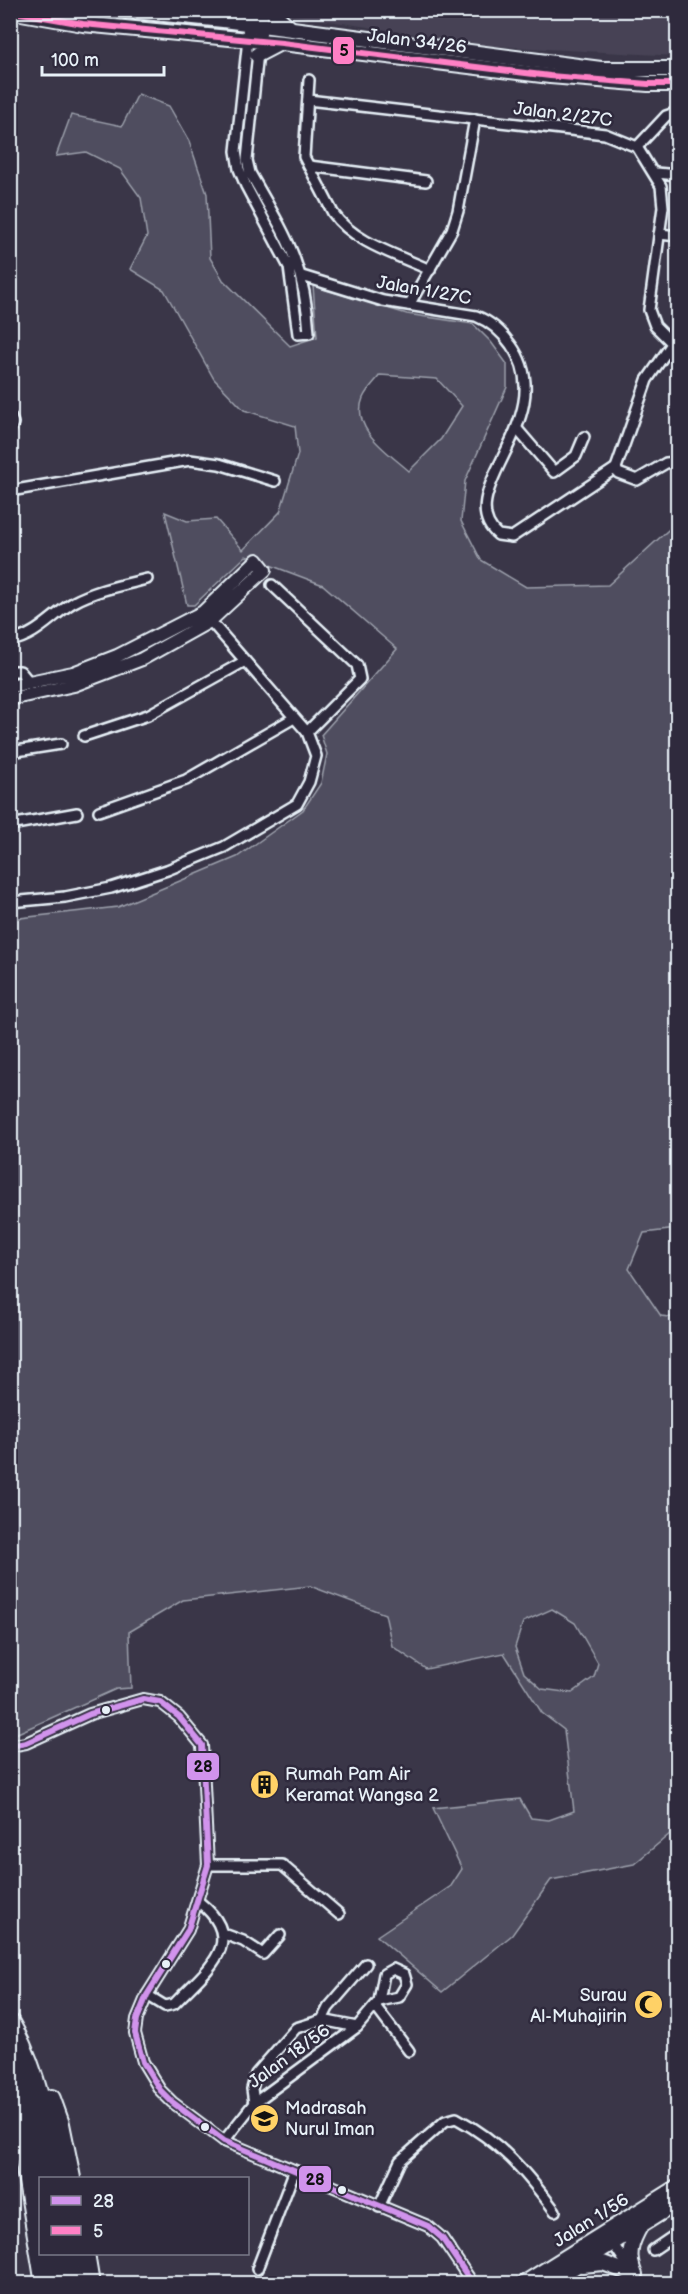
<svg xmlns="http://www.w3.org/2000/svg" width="688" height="2294" font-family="'Balsamiq Sans',sans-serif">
<rect width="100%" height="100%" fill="#3a3648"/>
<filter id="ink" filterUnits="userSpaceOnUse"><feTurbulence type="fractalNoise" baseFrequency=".0167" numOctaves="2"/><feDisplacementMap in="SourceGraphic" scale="12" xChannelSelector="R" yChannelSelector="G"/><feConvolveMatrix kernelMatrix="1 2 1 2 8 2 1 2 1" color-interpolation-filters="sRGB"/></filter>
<g filter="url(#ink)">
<path fill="#464354" d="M263,11h414v45l-184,-10z"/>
<path fill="#504e5f" stroke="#9ca0ac" stroke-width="1.5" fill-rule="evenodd" d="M138,94l31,12 20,35 18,53 3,64 13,22 67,66 27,-9 -4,-51 94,28 66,10 18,18 16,22v23l-42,94 -4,40 20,39 45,27 82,-2 69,-63v707l-33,4 -15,36 32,47 16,2v510l-43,36 -83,16 -39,55 -70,57 -65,-56 74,-50 11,-17 -29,-61 87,-9 11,19 18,2 25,-9 -10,-81 -22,-17 -38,-60 -78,16 -34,-23 -7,-32 -75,-28 -127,14 -54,32 2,56 -15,1 -105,47v-114l6,-16 -4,-35 -2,-2v-650l107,-12 119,-50 66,-47 18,-27 6,-29 -6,-19 76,-86 -74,-64 -77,-29 -52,49h-7l-22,-93 22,9 29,-2 27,31 37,-38 18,-58 -3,-28 -51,-16 -30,-31 -50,-89 -34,-21 17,-33 -6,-38 -21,-29 -34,-17 -30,4 15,-41 51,11zM380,375l57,4 25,27 -21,33 -32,32c-20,-18 -59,-42 -46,-73 4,-9 12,-16 17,-23zM552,1609l23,14 23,40 -4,14 -22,16 -30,-4 -18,-16 -9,-26 8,-25z"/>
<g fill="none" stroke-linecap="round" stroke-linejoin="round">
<defs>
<g id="minor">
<path d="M248,39l-12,112 3,18 7,17 43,81 9,67 11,-1c-4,-71 -25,-100 -59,-160l-3,-13 11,-108"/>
<path d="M309,80l-5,77 29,56c21,30 65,42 97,57"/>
<path d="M308,100l297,34 32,13 24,39 2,21 -14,103 6,16 16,16"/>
<path d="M637,147l29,-31 12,-4"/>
<path d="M309,166l117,15"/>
<path d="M656,173l22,2"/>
<path d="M659,234l19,2"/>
<path d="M302,276l81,25 93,15c15,6 26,16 35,29 53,73 -63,148 -13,190l14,2 104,-69"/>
<path d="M409,305l43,-75 6,-19 17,-92"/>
<path d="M10,416l3,7 -3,8"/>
<path d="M517,429l37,43 22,-16 8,-19"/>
<path d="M616,468l31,-88 31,-45"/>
<path d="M616,468l2,5 19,7 29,-17 12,-1"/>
<path d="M10,491l180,-31 29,4 56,17"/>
<path d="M272,585l85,80 3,14 -53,53"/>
<path d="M10,641c27,-5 42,-26 64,-39 22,-12 49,-17 73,-23"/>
<path d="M10,671h10l10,12"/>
<path d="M84,736l64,-21 97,-54"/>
<path d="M10,752l51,-8"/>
<path d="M99,811l87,-31 108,-62"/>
<path d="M10,825l67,-12"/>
<path d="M10,902l55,-5 46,-9 56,-18 57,-23 73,-43 12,-22 7,-26 -9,-24 -101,-116"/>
<path d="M10,1746l16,-3 64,-29 53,-15 17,3 19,15 23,28 6,120 -20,65 -41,65 -10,24 -2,14 8,29 17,28 12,12 52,39 204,85 14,12 31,46"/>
<path d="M208,1865h74l57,49"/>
<path d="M224,1934l19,7 20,13 17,-19"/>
<path d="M147,1995l18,11 9,-2c31,-33 76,-62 25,-102"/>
<path d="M375,2006l34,45"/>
<path d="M322,2020l6,-12 38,-44"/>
<path d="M254,2103l-2,-14 4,-15 40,-46 26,-8 35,7"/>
<path d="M224,2141l30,-38 103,-76 22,-26 5,-27 9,-5 11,5 3,10 -8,13 -20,4"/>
<path d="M379,2207l21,-46 45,-40 11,-3c45,24 69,53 99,93"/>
<path d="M609,2238l31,46"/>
<path d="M653,2250l25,-17"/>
<path d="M257,2269l37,-97"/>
</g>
<g id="tertiary">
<path d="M260,33l2,-23"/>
<path d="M248,39l3,-29"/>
<path d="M10,686l63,-13 44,-17 86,-44 54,-52 8,10 -55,51 -68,38 -68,26 -64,14"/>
</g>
<g id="secondary">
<path d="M125,10l98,10 378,49h77"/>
<path d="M270,10l19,17"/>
<path d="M10,11l73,13 199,19 268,33 98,8h30"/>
<path d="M257,55l23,-12"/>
<path d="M582,2265l21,-2 32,12"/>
<path d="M635,2275c-8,-20 -5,-31 6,-50"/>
<path d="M523,2284l155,-97"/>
<path d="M547,2284l131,-82"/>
</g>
<g id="motorway">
<path d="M10,2023c27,47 37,102 46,155"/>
<path d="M10,2060l23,73 8,45"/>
<path d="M51,2099l9,25 11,54"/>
<path d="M10,2101l11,38 24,145"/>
<path d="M53,2254l5,30"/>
<path d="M68,2254l4,30"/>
<path d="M85,2254l5,30"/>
</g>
</defs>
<use href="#minor" stroke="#e8f1f8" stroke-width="14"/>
<use href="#tertiary" stroke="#e8f1f8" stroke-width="16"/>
<use href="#secondary" stroke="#e8f1f8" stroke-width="18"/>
<use href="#motorway" stroke="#e8f1f8" stroke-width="22"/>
<use href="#minor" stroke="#2f2a3d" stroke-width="9"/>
<use href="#tertiary" stroke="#2f2a3d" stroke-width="12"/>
<use href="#secondary" stroke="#2f2a3d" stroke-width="14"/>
<use href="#motorway" stroke="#2f2a3d" stroke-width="18"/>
<defs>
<path id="bus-1" d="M10,1746l16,-3 64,-29 53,-15 17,3 19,15 23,28 6,120 -20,65 -41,65 -10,24 -2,14 8,29 17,28 12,12 52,39 204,85 14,12 31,46"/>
<path id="bus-2" d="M10,11l73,13 199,19 268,33 98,8h30"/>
</defs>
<use href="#bus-1" stroke="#2f2a3d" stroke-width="10"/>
<use href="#bus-2" stroke="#2f2a3d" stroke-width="10"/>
<use href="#bus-1" stroke="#d193ec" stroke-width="6"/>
<use href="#bus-2" stroke="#ff80c5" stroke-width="6"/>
</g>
</g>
<defs>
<symbol id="building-disc" viewBox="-11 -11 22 22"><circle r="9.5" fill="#ffd166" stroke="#2f2a3d"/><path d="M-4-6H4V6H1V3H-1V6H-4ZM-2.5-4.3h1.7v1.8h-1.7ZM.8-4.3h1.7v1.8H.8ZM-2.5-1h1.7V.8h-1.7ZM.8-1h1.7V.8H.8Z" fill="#111"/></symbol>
<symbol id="mosque-disc" viewBox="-11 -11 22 22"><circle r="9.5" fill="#ffd166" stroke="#2f2a3d"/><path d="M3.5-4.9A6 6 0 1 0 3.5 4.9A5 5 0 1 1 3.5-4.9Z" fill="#111"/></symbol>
<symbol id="school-disc" viewBox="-11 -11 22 22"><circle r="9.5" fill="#ffd166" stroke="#2f2a3d"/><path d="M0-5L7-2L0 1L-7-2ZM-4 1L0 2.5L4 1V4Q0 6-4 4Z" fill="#111"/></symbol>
</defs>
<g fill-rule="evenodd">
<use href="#building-disc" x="248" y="1768" width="33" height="33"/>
<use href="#mosque-disc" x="632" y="1988" width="33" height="33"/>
<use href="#school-disc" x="248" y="2102" width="33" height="33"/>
</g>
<g fill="#e8f1f8" stroke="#2f2a3d" stroke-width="2">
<circle cx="106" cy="1710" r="5"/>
<circle cx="166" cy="1964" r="5"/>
<circle cx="205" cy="2127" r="5"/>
<circle cx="342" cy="2190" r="5"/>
</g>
<g text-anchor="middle" stroke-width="5" stroke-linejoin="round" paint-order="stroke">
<g font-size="18" fill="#e8f1f8" stroke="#2f2a3d">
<text transform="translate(417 41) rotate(7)" y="6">Jalan 34/26</text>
<text transform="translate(563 114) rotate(7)" y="6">Jalan 2/27C</text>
<text transform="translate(424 290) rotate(10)" y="6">Jalan 1/27C</text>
<text transform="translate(289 2056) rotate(-36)" y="6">Jalan 18/56</text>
<text transform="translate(591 2220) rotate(-32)" y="6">Jalan 1/56</text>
</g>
<g font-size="18" fill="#e8f1f8" stroke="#2f2a3d" text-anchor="start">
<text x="285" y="1780">Rumah Pam Air<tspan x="285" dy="21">Keramat Wangsa 2</tspan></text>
<text x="627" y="2001" text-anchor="end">Surau<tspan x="627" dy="21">Al-Muhajirin</tspan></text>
<text x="285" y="2114">Madrasah<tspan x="285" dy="21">Nurul Iman</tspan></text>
</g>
</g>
<g stroke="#2f2a3d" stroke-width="2">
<rect x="332" y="36" width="23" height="29" rx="6" fill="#ff80c5"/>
<rect x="186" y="1752" width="34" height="29" rx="6" fill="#d193ec"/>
<rect x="298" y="2165" width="34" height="28" rx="6" fill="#d193ec"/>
</g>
<g font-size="16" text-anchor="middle" font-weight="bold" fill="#111">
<text x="344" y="56">5</text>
<text x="203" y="1772">28</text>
<text x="315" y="2185">28</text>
</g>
<rect width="688" height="2294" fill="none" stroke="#2f2a3d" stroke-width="36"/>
<rect x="18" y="18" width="652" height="2258" fill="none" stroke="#e8f1f8" stroke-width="2" filter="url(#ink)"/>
<rect x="39" y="2177" width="210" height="78" fill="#2f2a3d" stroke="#797a88" stroke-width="1.5"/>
<rect x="51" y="2196" width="30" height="9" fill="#d193ec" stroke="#797a88" stroke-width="1.5"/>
<text x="93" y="2207" font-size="18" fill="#e8f1f8">28</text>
<rect x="51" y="2226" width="30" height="9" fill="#ff80c5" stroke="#797a88" stroke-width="1.5"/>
<text x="93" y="2237" font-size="18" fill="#e8f1f8">5</text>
<path d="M42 66v9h122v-9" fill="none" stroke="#e8f1f8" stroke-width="3"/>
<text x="51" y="66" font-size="18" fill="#e8f1f8" stroke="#2f2a3d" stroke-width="4.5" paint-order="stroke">100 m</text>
</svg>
